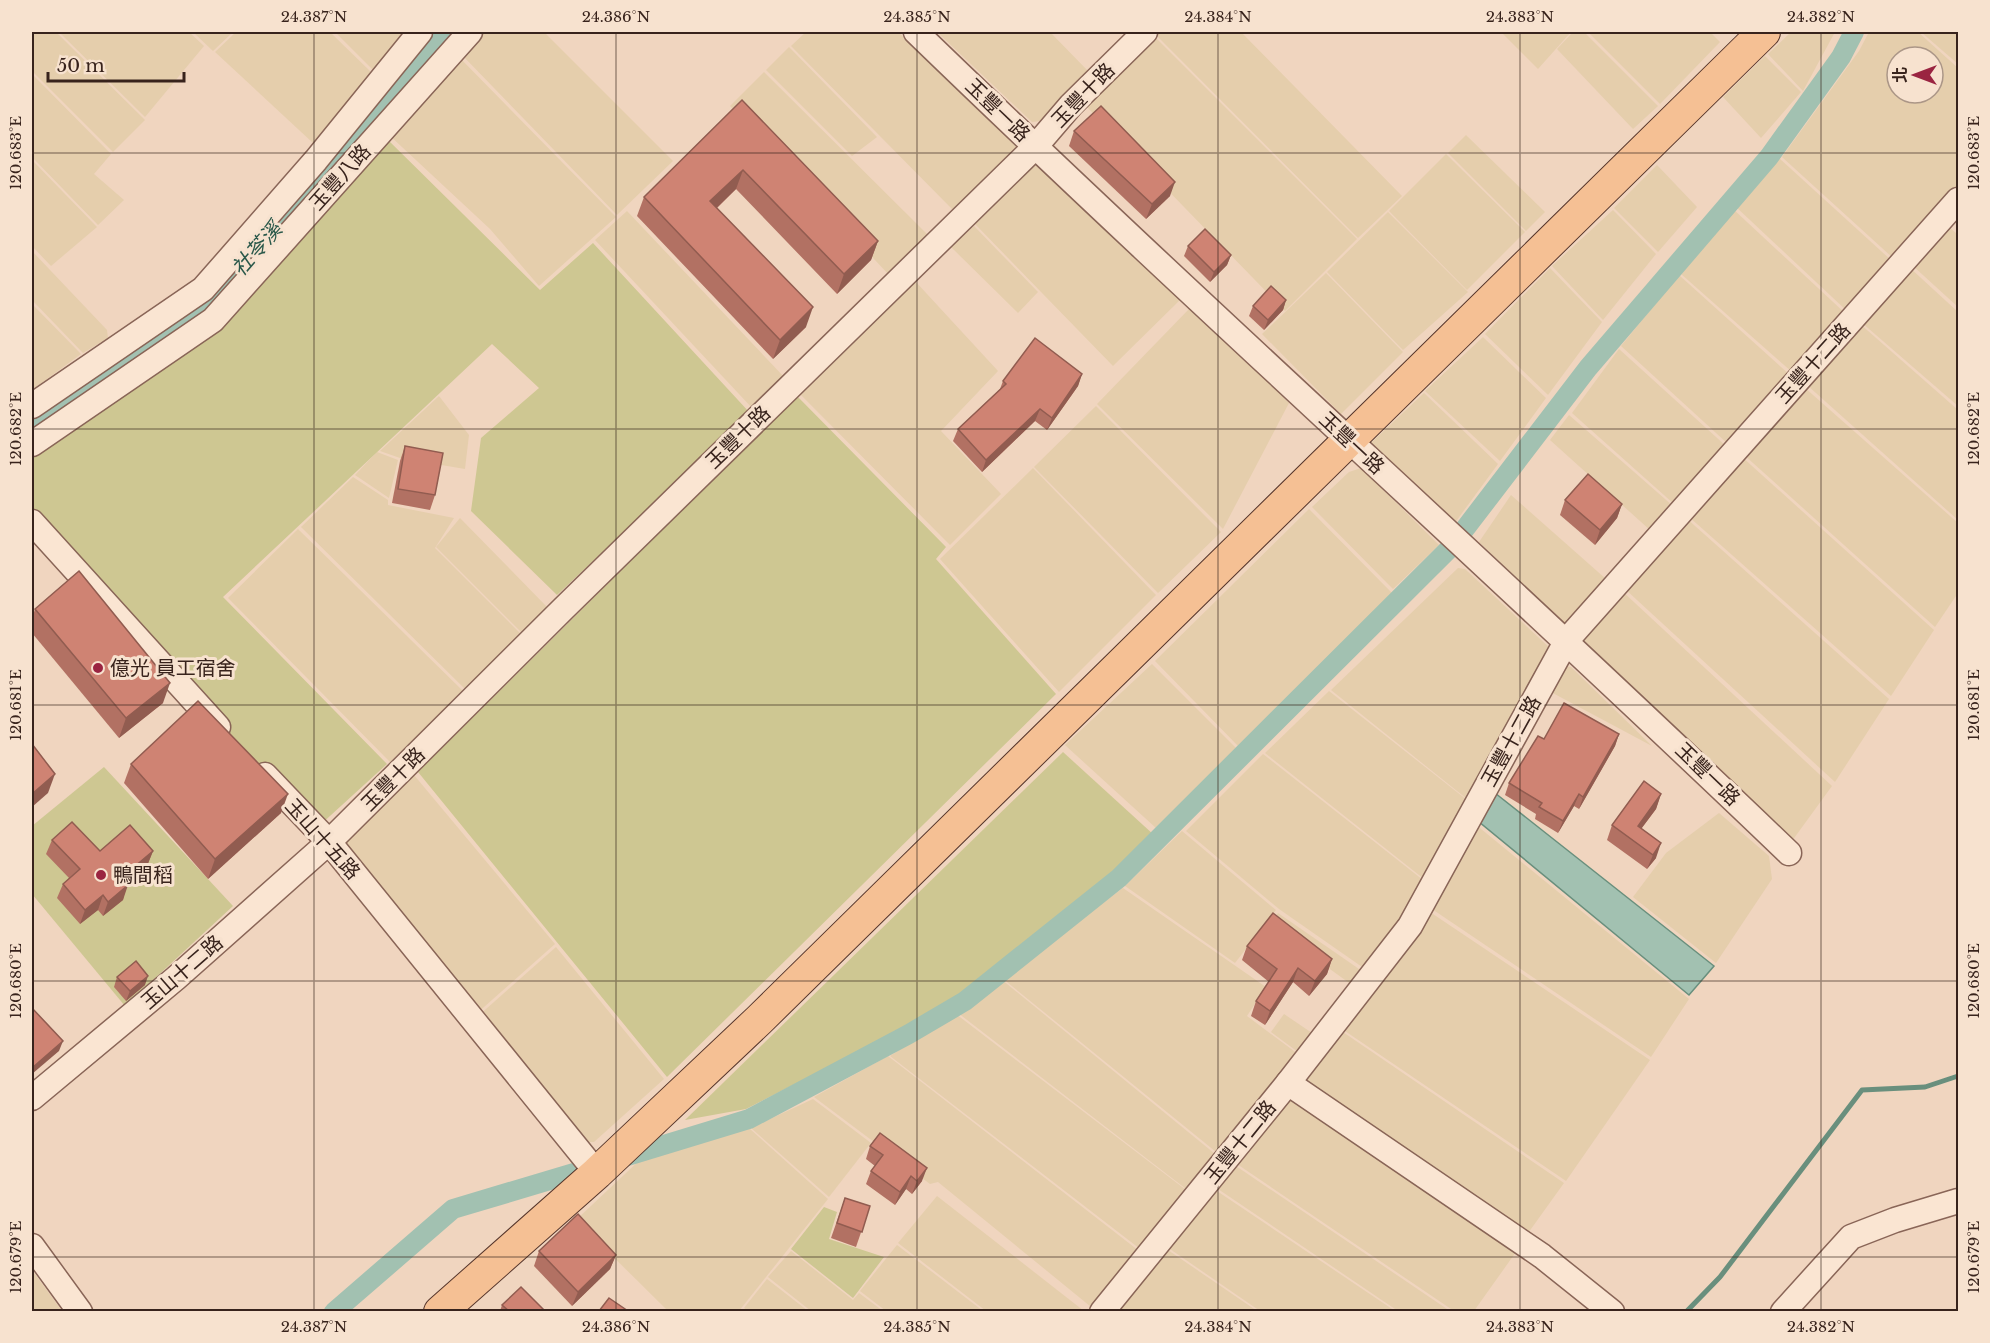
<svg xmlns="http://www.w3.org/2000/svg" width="1990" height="1343" font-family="'Libre Baskerville','Noto Sans TC',serif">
<rect width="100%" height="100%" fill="#f0d5bf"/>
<g fill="#e5ceac" fill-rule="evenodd">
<path d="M32,32h24l89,88 -32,32 -81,-81z"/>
<path d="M59,32h130l15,14 -59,71z"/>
<path d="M193,32h40l-20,19z"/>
<path d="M236,32h94l43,42 -60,69 -98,-91z"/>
<path d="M335,32h74l-34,40z"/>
<path d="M480,32h64l129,129 -56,54 -156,-161z"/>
<path d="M806,32h92l119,109 1,8 -63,63 -164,-166z"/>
<path d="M937,32h113l39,40 -48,49 -9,1z"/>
<path d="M1160,32h81l161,164 -44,42 -202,-203z"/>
<path d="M1501,32h70l-33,37z"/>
<path d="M1573,32h11l74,74 -25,23 -76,-80z"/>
<path d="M1588,32h122l10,10 -60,62z"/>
<path d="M1791,32h44l-32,59 -35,-37z"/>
<path d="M1869,32h49l40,36v117l-65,73 -111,-101 77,-106zM1897,57h36v36h-36z"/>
<path d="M1921,32h37v32z"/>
<path d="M1154,36l203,203 -72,72 -201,-207z"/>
<path d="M789,47l88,90 -25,19 -86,-86z"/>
<path d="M458,56l158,161 -77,69 -49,-57 -102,-95z"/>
<path d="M1765,56l36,36 -40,46 -38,-41z"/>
<path d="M764,72l166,165 -40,39 -160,-170z"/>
<path d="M32,74l79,80 -17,20 30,26 -26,25 -66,-68z"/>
<path d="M1466,135l79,77 -19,19 -78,-78z"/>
<path d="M1446,154l79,78 -58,58 -78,-79z"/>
<path d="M1779,158l113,103 -44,51 -113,-106z"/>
<path d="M32,160l65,67 -46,39 -19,-20z"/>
<path d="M1035,164l8,1 140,132 -70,69 -138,-142z"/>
<path d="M1657,165l40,42 -39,45 -44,-44z"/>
<path d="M1732,208l114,106 -54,58 -111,-98z"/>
<path d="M1613,210l43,44 -53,66 -51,-54z"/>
<path d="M627,211l158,167 -32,31 -158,-169z"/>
<path d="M1388,212l80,80 -65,58 -76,-78z"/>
<path d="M1947,225l11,10v72l-46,-42z"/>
<path d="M974,226l64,66 -20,21 -67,-66z"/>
<path d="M32,251l75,79 1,8 -25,15 -51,-53z"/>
<path d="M1909,267l49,45v94l-97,-84z"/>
<path d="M1550,268l52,54 -54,73 -63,-61z"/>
<path d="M1326,273l77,79 -62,62 -79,-80z"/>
<path d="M1679,275l111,100 -62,69 -107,-98z"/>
<path d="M915,281l83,90 -57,60 60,63 -51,51 -150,-151z"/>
<path d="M32,304l49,50 -49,36z"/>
<path d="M1189,309h10l90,94 -66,126 -126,-125z"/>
<path d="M1859,323l99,87v110l-151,-135z"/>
<path d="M1483,337l63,61 -46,63 -75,-70z"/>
<path d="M1619,349l108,98 -53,57 -102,-91z"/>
<path d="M1804,387l154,136v70l-23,34 -192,-173z"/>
<path d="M1424,393l74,71 -44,60 -83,-81z"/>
<path d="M439,396l30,39 -4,34 -65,-11 -20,-7z"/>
<path d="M1096,406l125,126 -63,61 -124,-126z"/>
<path d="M1569,415l104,91 -23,24 -100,-90z"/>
<path d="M377,452l21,8 -9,38 -34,-23z"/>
<path d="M1741,456l193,174 -43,66 -203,-180z"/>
<path d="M1033,468l123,127 -97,97 -119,-133z"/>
<path d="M1361,468l78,77 -46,44 -81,-82 37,-35z"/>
<path d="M353,477l35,23v5l66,13 -19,30 86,86 -55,56 -165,-163z"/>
<path d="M1511,495l95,84 -41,47 -86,-84z"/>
<path d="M1309,509l83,84 -154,153 -83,-85z"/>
<path d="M1685,517l204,182 -54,83 -210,-193z"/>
<path d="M460,518l89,91 -27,24 -86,-86z"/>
<path d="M298,529l166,163 -74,70 -162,-164z"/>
<path d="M1458,568l7,1 87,81 -85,149 -136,-109z"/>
<path d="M1621,590l211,196 -40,55 -213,-201z"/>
<path d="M1152,664l85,85 -81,79 -91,-83z"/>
<path d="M1565,666l6,1 81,79 -103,-55z"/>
<path d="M1329,691l138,109 -43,79 -159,-126z"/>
<path d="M1263,754l160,126 -37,62 -21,27 -86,-60 -93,-78z"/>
<path d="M414,775l141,169 -80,71 -138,-169z"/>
<path d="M1719,813l50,43 3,23 -56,84 -83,-66 33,-44z"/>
<path d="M1475,824l214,175 -38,58 -222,-150z"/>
<path d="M1182,831l94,79 -41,53 -110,-77z"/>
<path d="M1123,888l143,99 -19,29 51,38 -77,102 -219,-178z"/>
<path d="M1427,910l223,150 -84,121 -224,-152z"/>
<path d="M1278,913l84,58 -10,14 -83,-60z"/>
<path d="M556,947l108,132 -70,63h-8l-109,-125z"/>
<path d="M1001,979l219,179 -30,34 -232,-179z"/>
<path d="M956,1014l234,179 -46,59 -254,-196z"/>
<path d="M1284,1014l28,19 -14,19 -27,-20z"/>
<path d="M1340,1030l224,153 -38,53 -229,-153z"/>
<path d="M888,1056l255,198 -47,57 -158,-129 -8,2 -116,-87z"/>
<path d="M1292,1096l224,156 -42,59h-20l-220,-149z"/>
<path d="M813,1099l58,44 -42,54 -78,-69z"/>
<path d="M749,1128l79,71 -89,112h-71l-92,-91 67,-63z"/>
<path d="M1233,1164l217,147h-52l-183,-124z"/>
<path d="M1214,1189l181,122h-135l-93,-64z"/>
<path d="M937,1196l147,115h-98l-88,-68z"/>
<path d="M897,1245l86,66h-97l-26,-20z"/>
<path d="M1165,1248l92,63 -133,1 -5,-4z"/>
<path d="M791,1251l62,49 6,-7 24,18h-72l-43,-34z"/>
<path d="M32,1270l30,41h-30z"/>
<path d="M767,1279l41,32h-60l-4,-3z"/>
</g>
<g fill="#cec792">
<path d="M386,138l154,152 53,-47 157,170 -193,182 -86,-84 10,-73 58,-50 -47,-44 -269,253 164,167 -68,62 -145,-149 -142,-165v-55l187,-131z"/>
<path d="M797,396l149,151 -10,12 120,135 -389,383 -249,-305z"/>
<path d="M1063,752l91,83 -45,42 -161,129 -202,103 -61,11z"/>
<path d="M104,767l129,139 -108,100 -93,-112v-68z"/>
<path d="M824,1207l13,5 -8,27 55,18 -31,41 -62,-49z"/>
</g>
<path fill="#a2c1b1" stroke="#698f7d" stroke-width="1.5" d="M1495,793l219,173 -25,29 -211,-174z"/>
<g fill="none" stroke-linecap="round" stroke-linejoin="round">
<path stroke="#698f7d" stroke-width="5" d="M1686,1312l34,-35 142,-187 63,-3 33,-11"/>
<g stroke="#a2c1b1" stroke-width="20">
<path d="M32,428l178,-126 238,-270"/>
<path d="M621,1158l128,-39 160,-85 56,-33 154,-123 332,-331 137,-179 181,-211 72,-100 13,-25"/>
<path d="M334,1312l119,-103 134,-40"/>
</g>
<defs>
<g id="minor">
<path d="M916,32c287,278 585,544 873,821"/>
<path d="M32,406l171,-117 113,-129 104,-128"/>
<path d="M32,444l181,-124 257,-288"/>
<path d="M32,522l186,205"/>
<path d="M265,775l64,67 268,331"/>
<path d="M1288,1083l254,173 70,56"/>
<path d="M32,1098l144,-120 153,-136 234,-233 472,-462 36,-42 74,-73"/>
<path d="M32,1246l48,66"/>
<path d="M1102,1312l186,-229 122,-157 157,-286 391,-440"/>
<path d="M1783,1312l68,-75 44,-17 63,-19"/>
</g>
<path id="major" d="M440,1312l157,-139 162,-153 1005,-988"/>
</defs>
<use href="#minor" stroke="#896557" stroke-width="27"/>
<use href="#major" stroke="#56352b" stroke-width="34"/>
<use href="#minor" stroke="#fae5d2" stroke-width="24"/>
<use href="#major" stroke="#f5c094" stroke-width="32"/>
</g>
<g fill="#b27163">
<path d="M742,100l136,141 -7,19 -34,34 -101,-105 -19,19 89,119 -33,32 -136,-143 7,-19z"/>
<path d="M1074,131l96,65 -24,23 -77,-73z"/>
<path d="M1188,246l43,9 -4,10 -17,17 -26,-26z"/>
<path d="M1286,300l-3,10 -19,20 -15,-14 4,-10z"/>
<path d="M1082,374l-4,12 -31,44 -12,-9 -53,51 -29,-31 5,-12 42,-40 3,-8z"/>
<path d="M405,446l30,49 -5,15 -38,-7 8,-42z"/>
<path d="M1565,500l57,4 -5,14 -22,27 -35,-30z"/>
<path d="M35,609l128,94 -44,35 -87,-105v-14z"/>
<path d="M1619,734l-4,12 -36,63 -5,-3 -16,27 -23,-14 1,-5 -31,-19 4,-12 35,-44z"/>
<path d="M131,764l150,49 -73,66 -84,-96z"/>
<path d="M1661,794l-5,15 -15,20 15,29 -9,11 -40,-29 5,-15z"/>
<path d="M52,840l48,11h53l-6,15 -21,18 -3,16 -20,16 -5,-6 -18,14 -23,-26 6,-14 6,-6 -23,-24z"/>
<path d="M1247,946l85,13 -5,15 -18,22 -16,-14 -28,43 -14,-9 5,-15 13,-19 -27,-22z"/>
<path d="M117,977l28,8 -19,16 -12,-14z"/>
<path d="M870,1146l52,35 -10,13 -6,-5 -11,16 -29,-21 5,-13 4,-5 -9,-7z"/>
<path d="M845,1198l25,8 -14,41 -25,-9z"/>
<path d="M539,1251l77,4 -6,14 -38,37 -38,-40z"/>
<path d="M502,1305l43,6h-45z"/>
</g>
<g fill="#915c50">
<path d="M743,170l-7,19 -33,32 7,-20z"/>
<path d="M1175,182l-5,14 -24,23 6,-15z"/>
<path d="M878,241l-7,19 -34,34 7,-20z"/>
<path d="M1231,255l-4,10 -17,17 4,-10z"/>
<path d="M1286,300l-3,10 -19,20 4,-10z"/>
<path d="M813,307l-7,20 -33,32 7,-19z"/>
<path d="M1082,374l-4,12 -31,44 5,-12z"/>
<path d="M1040,409l-5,12 -53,51 4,-12z"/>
<path d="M1622,504l-5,14 -22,27 5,-15z"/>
<path d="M170,683l-7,20 -44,35 7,-20z"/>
<path d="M1619,734l-4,12 -36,63 4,-12z"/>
<path d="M55,774l-7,19 -16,14v-13z"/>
<path d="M288,794l-7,19 -73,66 7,-20z"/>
<path d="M1579,794l-5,12 -16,27 5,-12z"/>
<path d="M1661,794l-5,15 -24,32 6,-15z"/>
<path d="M1661,843l-5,15 -9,11 6,-14z"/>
<path d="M153,851l-6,15 -31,27 5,-15z"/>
<path d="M128,885l-5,15 -20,16 5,-14z"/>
<path d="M103,895l-5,15 -18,14 5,-14z"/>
<path d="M1332,959l-5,15 -18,22 6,-15z"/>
<path d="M1298,968l-5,14 -28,43 5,-14z"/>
<path d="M148,976l-3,9 -19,16 4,-10z"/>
<path d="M63,1041l-4,10 -27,23v-6z"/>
<path d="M927,1168l-5,13 -10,13 5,-13z"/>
<path d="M911,1176l-5,13 -11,16 5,-13z"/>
<path d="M616,1255l-6,14 -38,37 6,-14z"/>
</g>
<g fill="#cf8373" stroke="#915c50" stroke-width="1.5">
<path d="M742,100l136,141 -34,33 -101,-104 -33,31 103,106 -33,33 -136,-143z"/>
<path d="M1101,106l74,76 -23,22 -78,-73z"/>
<path d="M1205,229l26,26 -17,17 -26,-26z"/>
<path d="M1271,286l15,14 -18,20 -15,-14z"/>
<path d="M1035,338l47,36 -30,44 -12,-9 -54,51 -28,-31 48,-45 -3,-3z"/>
<path d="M405,446l38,7 -8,42 -37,-6z"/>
<path d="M1588,474l34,30 -22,26 -35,-30z"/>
<path d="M79,571l91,112 -44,35 -91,-109z"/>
<path d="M198,701l90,93 -73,65 -84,-95z"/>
<path d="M1564,703l55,31 -36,63 -4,-3 -16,27 -24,-14 3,-4 -33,-20 29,-47 6,3z"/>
<path d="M32,744l23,30 -23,20z"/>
<path d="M1644,781l17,13 -23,32 23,17 -8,12 -41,-30z"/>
<path d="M72,822l28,29 30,-26 23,26 -32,27 7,7 -20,17 -5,-7 -18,15 -22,-26 17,-15 -28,-29z"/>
<path d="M1273,913l59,46 -17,22 -17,-13 -28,43 -14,-10 21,-32 -30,-23z"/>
<path d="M136,961l12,15 -18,15 -13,-14z"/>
<path d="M32,1008l31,33 -31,27z"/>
<path d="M880,1133l47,35 -10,13 -6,-5 -11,16 -29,-21 12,-16 -13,-9z"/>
<path d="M845,1198l25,8 -8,26 -25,-9z"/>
<path d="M578,1214l38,41 -38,37 -39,-41z"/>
<path d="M521,1287l24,24h-36l-7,-6z"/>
<path d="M609,1298l19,13h-29z"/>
</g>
<path fill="none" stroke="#38231c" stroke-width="1.5" stroke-opacity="0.45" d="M314,32v1280M616,32v1280M917,32v1280M1218,32v1280M1520,32v1280M1821,32v1280M32,153h1926M32,429h1926M32,705h1926M32,981h1926M32,1257h1926"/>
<g fill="#9a2441" stroke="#f7e2cf" stroke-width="2">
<circle cx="98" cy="668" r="6"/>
<circle cx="101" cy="875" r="6"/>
</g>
<g text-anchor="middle" stroke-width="6" stroke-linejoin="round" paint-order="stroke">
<g font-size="20" fill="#38231c" stroke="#f7e2cf">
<text transform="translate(1083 95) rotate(-46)" y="7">玉豐十路</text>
<text transform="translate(998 110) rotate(44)" y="7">玉豐一路</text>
<text transform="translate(340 177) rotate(-48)" y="7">玉豐八路</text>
<text transform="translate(1813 363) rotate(-48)" y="7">玉豐十二路</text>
<text transform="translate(738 437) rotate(-44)" y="7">玉豐十路</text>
<text transform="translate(1352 443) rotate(43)" y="7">玉豐一路</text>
<text transform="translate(1511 741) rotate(-61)" y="7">玉豐十二路</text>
<text transform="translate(1708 774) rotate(44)" y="7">玉豐一路</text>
<text transform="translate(393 779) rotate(-45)" y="7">玉豐十路</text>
<text transform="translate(323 839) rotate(48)" y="7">玉山十五路</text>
<text transform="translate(182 972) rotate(-41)" y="7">玉山十二路</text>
<text transform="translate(1240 1142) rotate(-51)" y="7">玉豐十二路</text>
</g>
<g font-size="20" fill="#38231c" stroke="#f7e2cf" text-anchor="start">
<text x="110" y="675">億光 員工宿舍</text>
<text x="113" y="882">鴨間稻</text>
</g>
<g font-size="21" font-style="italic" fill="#2a584a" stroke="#f7e2cf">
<text transform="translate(257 249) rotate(-49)" y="7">社苓溪</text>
</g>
</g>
<rect width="1990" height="1343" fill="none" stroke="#f7e2cf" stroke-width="66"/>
<g transform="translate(1915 75) rotate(270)"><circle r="28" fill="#f7e2cf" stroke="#ab9687" stroke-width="1.5"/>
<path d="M0-4.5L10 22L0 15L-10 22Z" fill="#9a2441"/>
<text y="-9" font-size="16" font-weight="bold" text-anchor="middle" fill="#38231c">北</text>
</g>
<path d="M48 72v9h136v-9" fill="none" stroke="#38231c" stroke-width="3"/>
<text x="57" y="72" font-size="18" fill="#38231c" stroke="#f7e2cf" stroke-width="4.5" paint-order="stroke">50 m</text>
<rect x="33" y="33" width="1924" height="1277" fill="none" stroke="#38231c" stroke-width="2"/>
<g font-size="15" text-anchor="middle" fill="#38231c">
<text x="314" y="22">24.387°N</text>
<text x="616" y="22">24.386°N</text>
<text x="917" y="22">24.385°N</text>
<text x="1218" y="22">24.384°N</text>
<text x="1520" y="22">24.383°N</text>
<text x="1821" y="22">24.382°N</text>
<text transform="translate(1974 153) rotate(-90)" y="5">120.683°E</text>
<text transform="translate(16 153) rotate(-90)" y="5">120.683°E</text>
<text transform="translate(1974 429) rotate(-90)" y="5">120.682°E</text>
<text transform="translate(16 429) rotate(-90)" y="5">120.682°E</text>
<text transform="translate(1974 705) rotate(-90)" y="5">120.681°E</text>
<text transform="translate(16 705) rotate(-90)" y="5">120.681°E</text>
<text transform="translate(1974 981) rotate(-90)" y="5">120.680°E</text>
<text transform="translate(16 981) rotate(-90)" y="5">120.680°E</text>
<text transform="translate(1974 1257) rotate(-90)" y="5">120.679°E</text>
<text transform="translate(16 1257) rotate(-90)" y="5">120.679°E</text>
<text x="314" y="1332">24.387°N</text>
<text x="616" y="1332">24.386°N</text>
<text x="917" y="1332">24.385°N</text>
<text x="1218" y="1332">24.384°N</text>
<text x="1520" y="1332">24.383°N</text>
<text x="1821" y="1332">24.382°N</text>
</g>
</svg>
